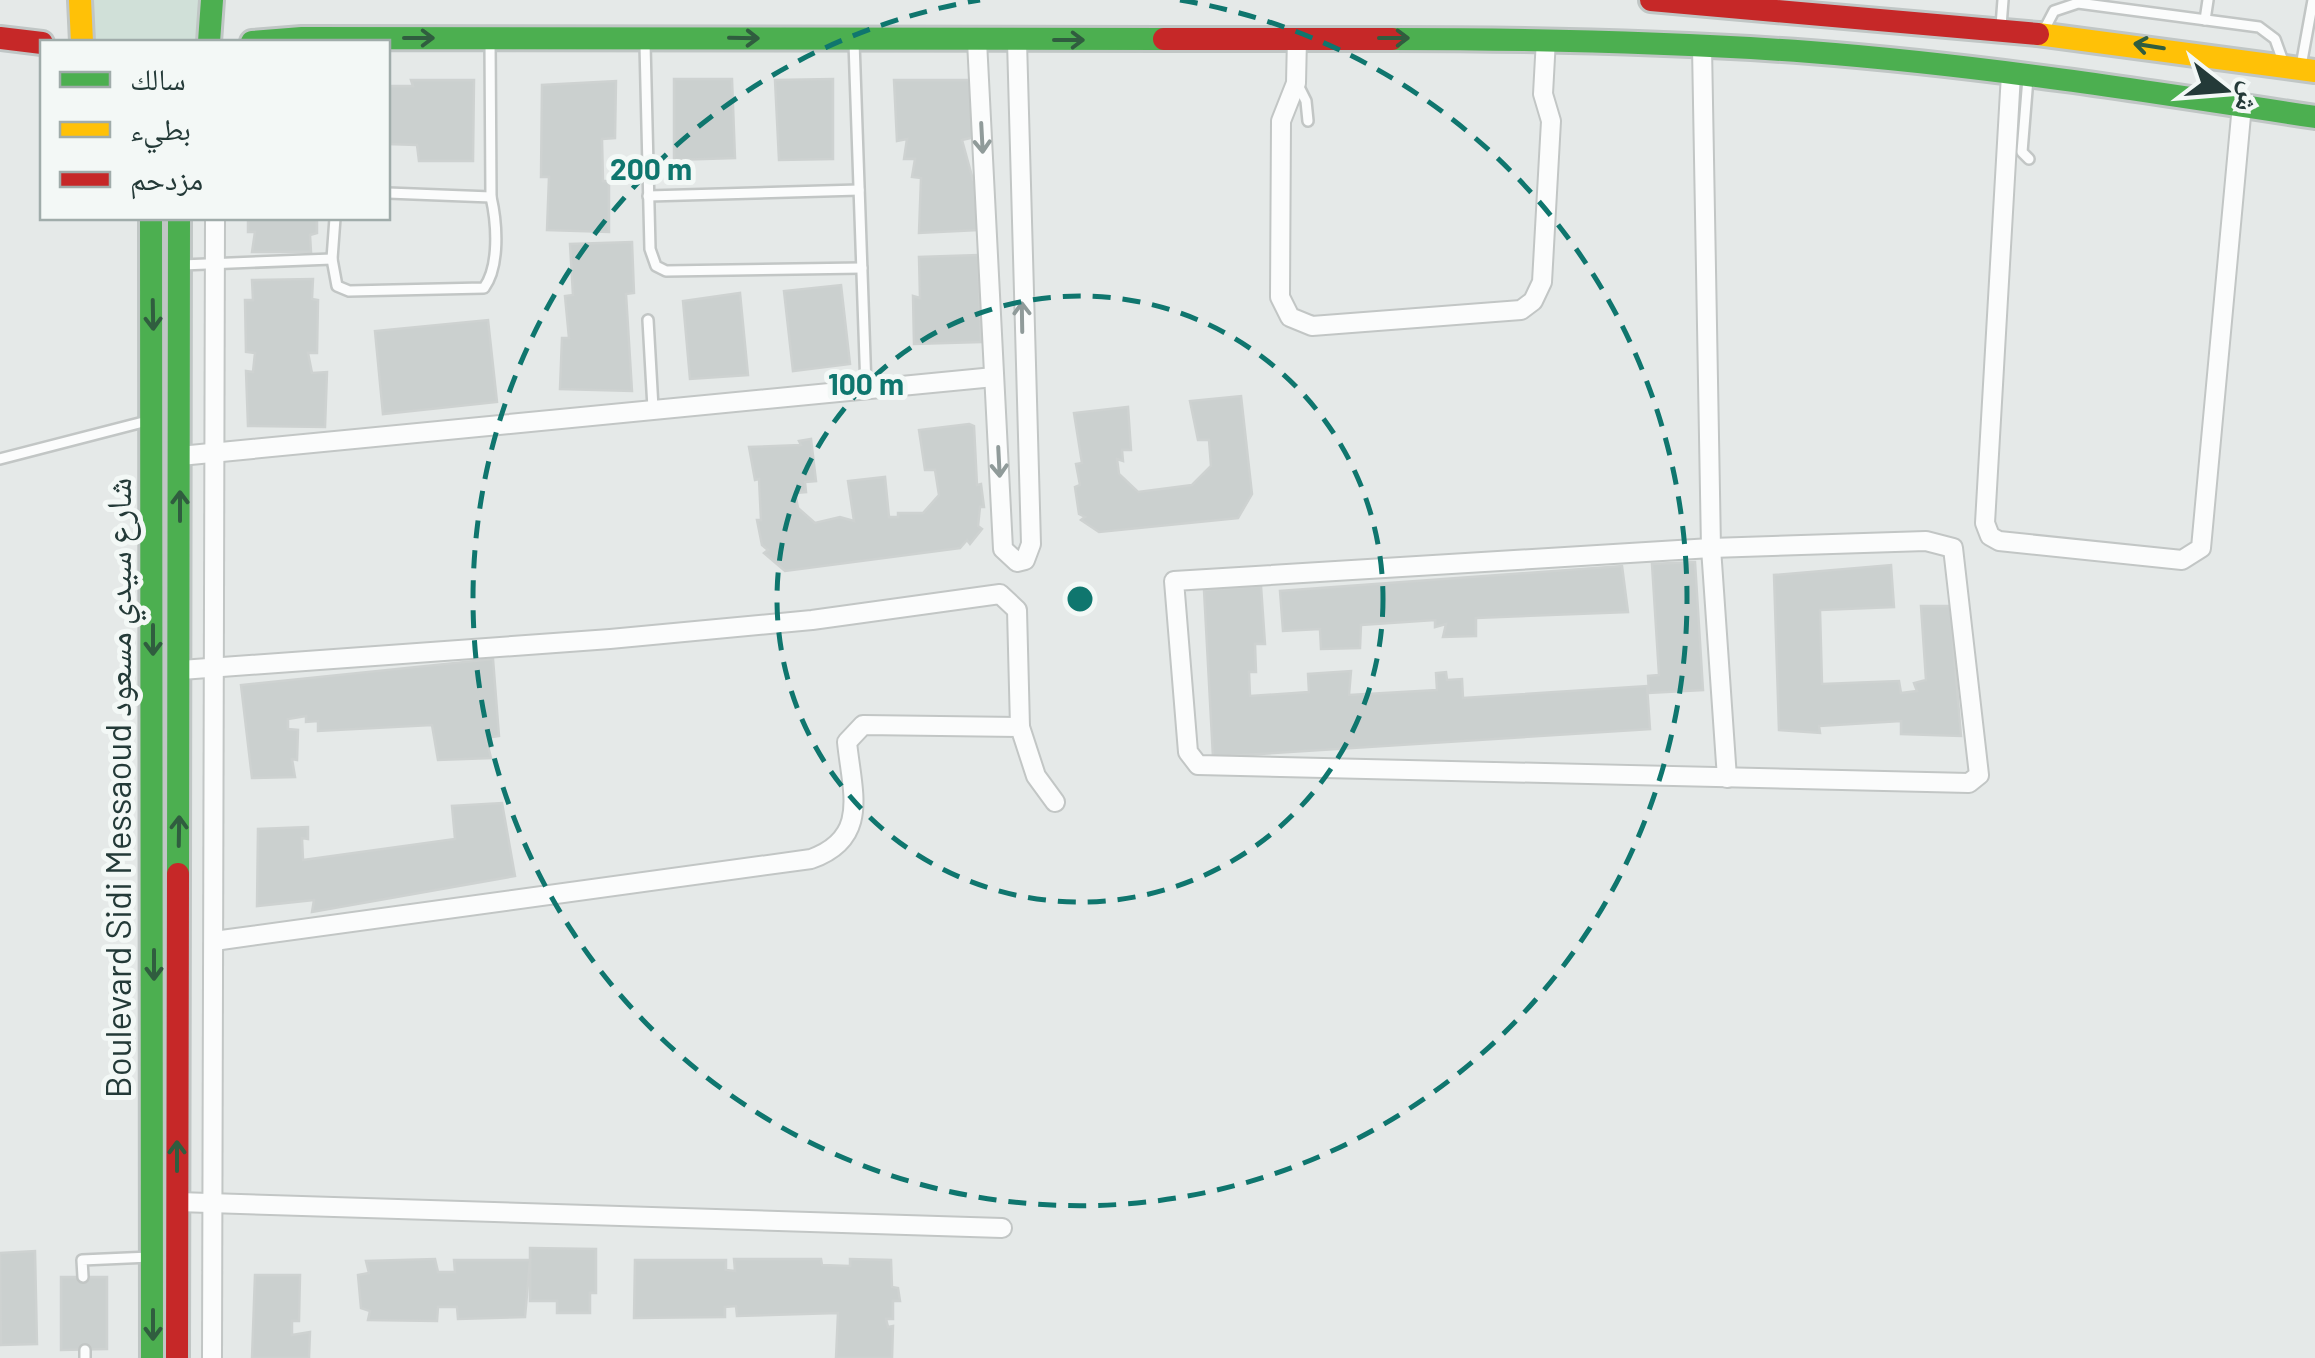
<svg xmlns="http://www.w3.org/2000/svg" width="2315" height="1358" font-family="Barlow,'Noto Naskh Arabic',sans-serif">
<rect width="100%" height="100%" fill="#e5e9e8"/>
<path fill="#d0e0d8" d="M89,0h113l-5,42h-104z"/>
<g fill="#cbd0cf" stroke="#ced2d1" stroke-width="2.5">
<path d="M674,79h58l3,79 -61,2z"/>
<path d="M833,79v80l-54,1 -4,-80z"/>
<path d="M411,80h63l-1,81h-54l-2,-16 -29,-1v-58h25z"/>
<path d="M894,80h80l1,57 -13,3 11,40 8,2 -3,48 -59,3 2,-55 -9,-1 3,-18h-11l3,-20 -10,2z"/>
<path d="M616,81l-1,57 -13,1 1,42h6v51l-62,-2 2,-53h-8l1,-92z"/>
<path d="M248,218h69v15l-7,2 1,17h-59l3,-20h-7z"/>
<path d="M632,242l2,51 -8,1 6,97 -72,-2 2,-51h7l-4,-42 8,-1 -3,-51z"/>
<path d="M978,255l3,87 -67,2 -1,-48 7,2 -1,-41z"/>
<path d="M313,279l-1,20 6,1 -1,53h-9l4,20 15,-1 -2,55 -77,-1 -2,-55 7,1 2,-19 -9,-1 -1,-52h8l-1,-20z"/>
<path d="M841,285l9,79 -57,7 -9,-80z"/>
<path d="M740,293l8,82 -58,4 -7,-78z"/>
<path d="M488,320l9,82 -114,12 -8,-83z"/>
<path d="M1241,396l11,98 -14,24 -139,14 -18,-12 4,-3 -6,-3 -4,-27 5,-2 -4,-21 6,-1 -8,-50 54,-6 3,43h-9l1,11 -6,-2 2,15 19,18 54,-7 19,-19 -2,-26h-11l-8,-39z"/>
<path d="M969,424l5,2 3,59 4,-1 3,23h-4l-2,19 4,3 -12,15 -3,-4 -7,8 -175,23 -21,-18 4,-3 -6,-5 -5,-25h4l-2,-41 -4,1 -6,-33 52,-2 -2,-4 12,-2 5,42 -11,1 1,10 -11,1 3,15 17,15 25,-6 14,4 -6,-40 37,-4 4,40h9v-4h25l16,-18 -4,-25h-10l-6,-40z"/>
<path d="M1695,562l8,128 -54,3 -1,-17 11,-1 -7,-111z"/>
<path d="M1891,565l3,42 -74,3 2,74 77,-3 2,12 16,-2 -3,-8 12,-3 -5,-74h29l11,130 -60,-2v-13l-82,5 1,7 -41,-3 -5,-155z"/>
<path d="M1622,566l6,46 -152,6v18l-33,1 3,-13 -11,3v-7l-74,5 -1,23 -39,1 -1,-20 -37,2 -3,-40z"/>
<path d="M1261,586l4,58h-10l1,28h-7l1,24 59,-4 -1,-18 43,-3 -2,24 88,-5 -1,-17 10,-1 1,8 15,-1 1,19 184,-12 3,43 -437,28 -9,-167z"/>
<path d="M493,659l6,77 -13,2 5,20 -53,2 -6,-35 -114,6v-10l-12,1v-6l-18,3v10l10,1 -1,30 -5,-1 3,18 -43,1 -11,-93z"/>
<path d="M502,803l13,73 -203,36 2,-12 -57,6 1,-77 50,-2v12l-6,-1 1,22 152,-21 -3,-33z"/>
<path d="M530,1248l66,1v44h-6v20h-33v-12h-27z"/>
<path d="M35,1251l2,93 -36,1 -1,-92z"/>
<path d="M435,1259l3,13h17l-1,-12h76l-5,57 -67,2 -1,-12h-19l-1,14 -69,-1 2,-9 -9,-3 -3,-33 11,-2 -3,-12z"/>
<path d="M734,1259h87l1,6 28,1v-7l41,1 1,27 6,1 2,13h-7v18h-7l2,8 5,-1 -1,32h-56l2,-45 -101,3 -1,-10 -11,1v10l-91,1 1,-58h91v10l9,1z"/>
<path d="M255,1275h45l-1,46h-7v14l18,-3 -1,26h-57z"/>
<path d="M61,1277h46v72l-46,1z"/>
</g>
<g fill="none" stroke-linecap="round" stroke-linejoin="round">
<defs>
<g id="lane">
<path d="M2205,20l3,-20"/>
<path d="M2001,26l2,-26"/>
<path d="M2043,32l11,-21 24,-8 181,24 16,12 9,25"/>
<path d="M854,42l12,346"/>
<path d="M645,44l5,205 6,17 10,5 196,-3"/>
<path d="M2301,66l12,-66"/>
<path d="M2028,78l-6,74 7,7"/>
<path d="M1298,85l8,16 2,20"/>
<path d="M388,193l103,4"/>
<path d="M648,196l211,-6"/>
<path d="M335,218l-3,41 5,27 12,5 135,-3c16,-22 13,-65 7,-91l-1,-156"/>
<path d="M182,265l150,-6"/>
<path d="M648,320l5,88"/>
<path d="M0,459l151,-39"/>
<path d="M83,1277l-1,-17 68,-3"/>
<path d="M85,1350v8"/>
</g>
<g id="street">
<path d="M1297,38l-1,45 -15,38 -1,176 10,20 22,9 209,-16 12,-9 9,-19 9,-161 -8,-27 3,-55"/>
<path d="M977,41l26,508 14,13 8,-2 6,-16 -14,-503"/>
<path d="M1702,47l9,501 16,230"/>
<path d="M2011,74l-26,449 5,13 9,5 183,19 19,-12 41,-443"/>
<path d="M180,456l814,-79"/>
<path d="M1926,541l27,7 26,227 -10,8 -771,-18 -10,-13 -14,-171 537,-33z"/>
<path d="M181,670l429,-31 202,-19 188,-26 17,16 3,117"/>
<path d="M214,941l597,-82c59,-21 41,-67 36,-117l16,-17 157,2 16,49 19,26"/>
<path d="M178,1202l824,26"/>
<path d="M212,1358l3,-1140"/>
</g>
<g id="fast">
<path d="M1392,39c140,0 279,3 418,13 169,13 337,39 505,65"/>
<path d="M209,42l3,-42"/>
<path d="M252,42l50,-4 862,1"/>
<path d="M151,218l1,1140"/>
<path d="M178,874l1,-656"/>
</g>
<g id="slow">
<path d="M80,0l2,42"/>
<path d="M2038,34l277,37"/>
</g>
<g id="jam">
<path d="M1651,0l387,34"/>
<path d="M0,38l42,5"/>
<path d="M1164,39h228"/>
<path d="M177,1358l1,-484"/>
</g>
</defs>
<use href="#lane" stroke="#c2c6c5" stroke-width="14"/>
<use href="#street" stroke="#c2c6c5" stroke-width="22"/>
<use href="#fast" stroke="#c0c6c5" stroke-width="28"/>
<use href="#slow" stroke="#c0c6c5" stroke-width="28"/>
<use href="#jam" stroke="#c0c6c5" stroke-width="28"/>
<use href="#lane" stroke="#fbfcfc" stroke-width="9"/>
<use href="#street" stroke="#fbfcfc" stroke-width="18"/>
<use href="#fast" stroke="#4caf50" stroke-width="22"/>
<use href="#slow" stroke="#ffc107" stroke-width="22"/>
<use href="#jam" stroke="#c62828" stroke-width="22"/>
</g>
<defs><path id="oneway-shaft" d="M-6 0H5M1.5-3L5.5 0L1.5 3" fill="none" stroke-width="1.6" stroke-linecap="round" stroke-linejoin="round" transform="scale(2.5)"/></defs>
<g stroke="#305d3f">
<use href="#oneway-shaft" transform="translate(419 38)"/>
<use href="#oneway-shaft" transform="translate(744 38) rotate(1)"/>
<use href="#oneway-shaft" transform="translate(1394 38)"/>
<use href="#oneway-shaft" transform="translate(1069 40)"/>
<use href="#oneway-shaft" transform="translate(2149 46) rotate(-171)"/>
<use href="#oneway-shaft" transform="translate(153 315) rotate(89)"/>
<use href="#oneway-shaft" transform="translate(180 506) rotate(-90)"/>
<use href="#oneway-shaft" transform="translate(153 640) rotate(90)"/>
<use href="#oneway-shaft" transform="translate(179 831) rotate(-89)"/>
<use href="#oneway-shaft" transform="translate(154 965) rotate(90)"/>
<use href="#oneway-shaft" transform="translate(177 1156) rotate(-90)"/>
<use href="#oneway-shaft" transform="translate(153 1325) rotate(90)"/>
</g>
<g stroke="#909b9a">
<use href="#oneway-shaft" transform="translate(982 138) rotate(87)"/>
<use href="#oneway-shaft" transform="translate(1022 317) rotate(-91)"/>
<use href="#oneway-shaft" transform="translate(999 462) rotate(87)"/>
</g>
<g fill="none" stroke="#0f766e" stroke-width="5" stroke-dasharray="18 12">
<circle cx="1080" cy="599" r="303"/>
<path d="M1180 0A607 607 0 1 1 980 0"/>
</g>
<g text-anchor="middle" stroke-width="10" stroke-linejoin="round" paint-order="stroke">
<g font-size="35" fill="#243a38" stroke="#f3f8f6">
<text transform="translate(119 788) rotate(-90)" y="12">Boulevard Sidi Messaoud شارع سيدي مسعود</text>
</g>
</g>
<circle cx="1080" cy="599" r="15" fill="#0f766e" stroke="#f3f8f6" stroke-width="5"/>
<g font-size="30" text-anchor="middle" font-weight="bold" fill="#0f766e" stroke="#f3f8f6" stroke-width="10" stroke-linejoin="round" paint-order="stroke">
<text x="651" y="180">200 m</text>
<text x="866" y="395">100 m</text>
</g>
<rect x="40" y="40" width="350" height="180" fill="#f3f8f6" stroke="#a0acaa" stroke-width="2.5"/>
<rect x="60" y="72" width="50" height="15" fill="#4caf50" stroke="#a0acaa" stroke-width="2.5"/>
<text x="130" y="90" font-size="30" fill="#243a38">سالك</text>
<rect x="60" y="122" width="50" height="15" fill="#ffc107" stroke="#a0acaa" stroke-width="2.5"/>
<text x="130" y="140" font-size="30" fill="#243a38">بطيء</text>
<rect x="60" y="172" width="50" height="15" fill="#c62828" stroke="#a0acaa" stroke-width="2.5"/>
<text x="130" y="190" font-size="30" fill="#243a38">مزدحم</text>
<g transform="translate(2225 90) rotate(107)" stroke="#f3f8f6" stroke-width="8" paint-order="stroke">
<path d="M0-8L18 38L0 25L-18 38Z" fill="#243a38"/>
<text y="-15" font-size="28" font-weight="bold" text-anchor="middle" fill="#243a38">ش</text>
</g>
</svg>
